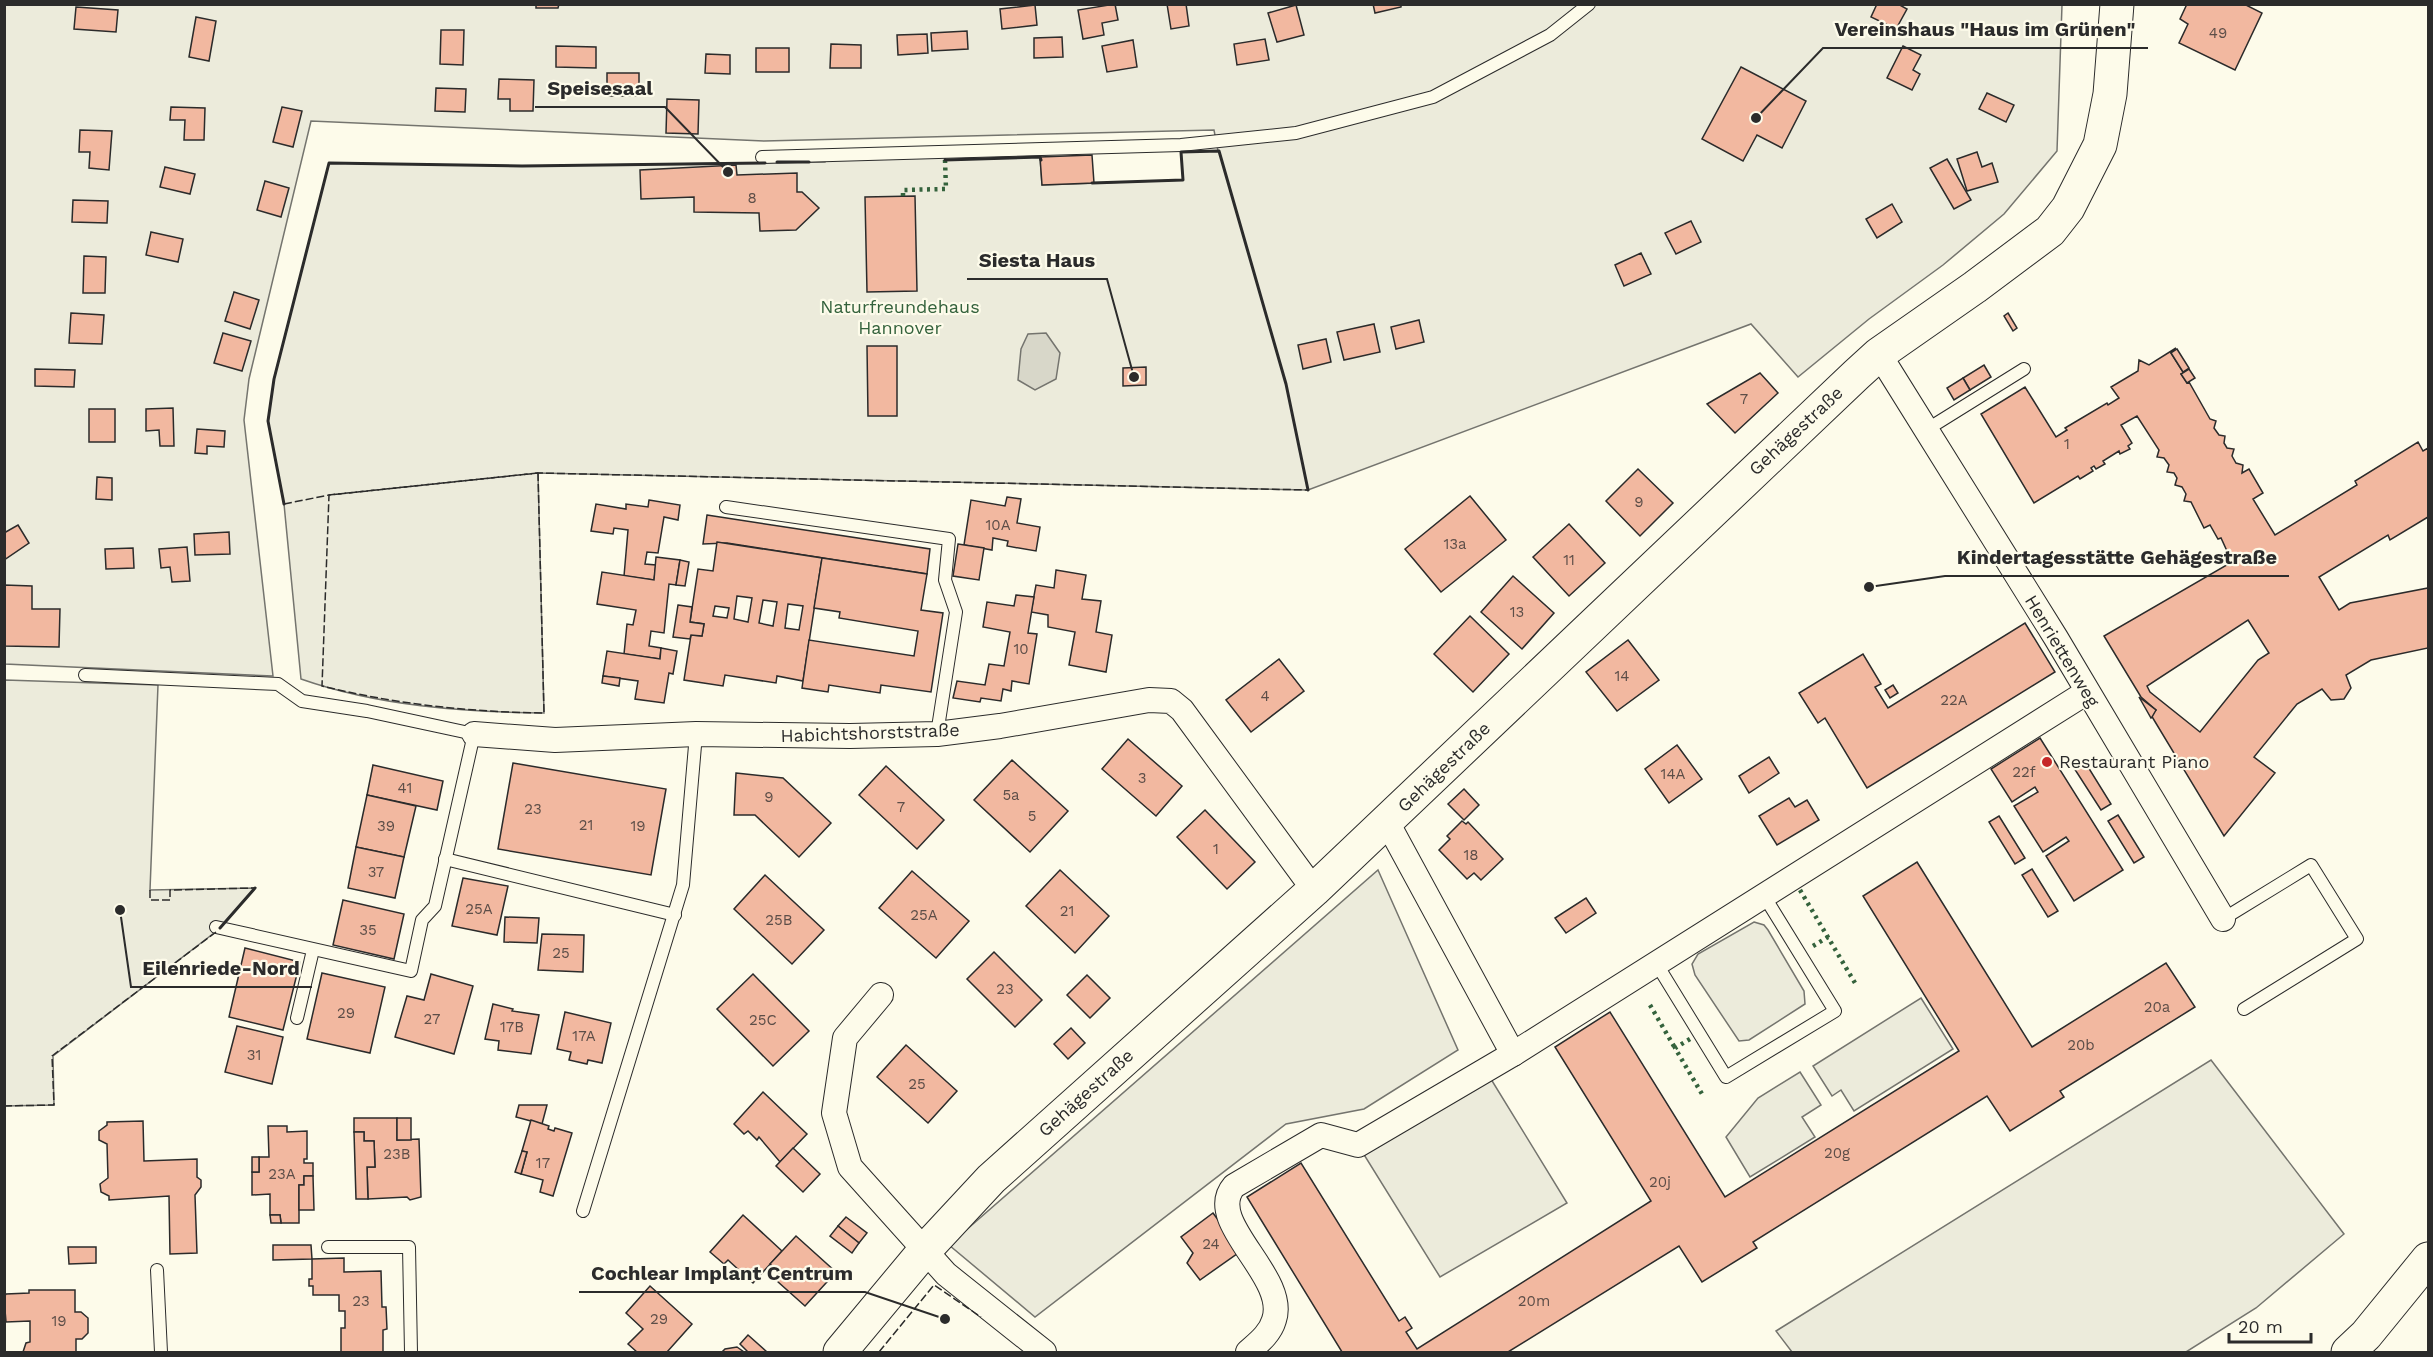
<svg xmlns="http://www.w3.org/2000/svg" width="2433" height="1357" font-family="'Work Sans',sans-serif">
<rect width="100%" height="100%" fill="#fdfbea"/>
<g fill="#ecebdb" stroke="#74746e" stroke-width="1.5">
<path d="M5,5h2057l-5,146 -53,63 -61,51 -74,54 -71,58 -47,-53 -443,166 -770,-17 6,240c-81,-1 -166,-7 -243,-34l-17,-175 -16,-83 6,-42 55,-216 193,3 303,-4 1,-7 119,-3v8l95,-3 2,28 141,-5 -2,-28 37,-1 -4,-21 -450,11 -453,-20 -62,258 -5,41 29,256 -268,-12z"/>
<path d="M5,680l153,5 -8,205 105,-2 -37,42 -165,126 1,49 -49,1z"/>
<path d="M1378,870l80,180 -94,59 -78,15 -251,193 -86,-72z"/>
<path d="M1754,922l10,3 4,5 36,61 1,13 -56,36 -10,1 -44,-66 -3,-11 6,-10z"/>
<path d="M1921,998l32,51 -99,62 -13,-21 -9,6 -19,-30z"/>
<path d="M2211,1060l133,174 -88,74 -70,44h-394l-16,-21z"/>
<path d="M1486,1071l81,132 -127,74 -82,-132z"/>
<path d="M1800,1072l21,33 -19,12 13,20 -65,40 -24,-40 32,-39z"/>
</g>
<path fill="#d8d7c9" stroke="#74746e" stroke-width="1.5" d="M1046,333l14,20 -4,26 -21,11 -17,-10 3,-31 7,-15z"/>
<g fill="#f2b8a0" stroke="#2b2b2b" stroke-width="1.5" fill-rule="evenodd">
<path d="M536,4h23l-1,4h-22z"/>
<path d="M1115,4l3,16 -16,3 2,12 -21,4 -5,-29z"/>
<path d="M1167,4h19l3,22 -18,3z"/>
<path d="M1373,4h28v3l-26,6z"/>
<path d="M1877,4h21l9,5 -11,20 -25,-12z"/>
<path d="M2187,4h57l18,9 -27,57 -56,-27 9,-19 -8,-5z"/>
<path d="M1035,5l2,20 -35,4 -2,-20z"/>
<path d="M1296,5l8,30 -27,7 -9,-29z"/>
<path d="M76,7l42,3 -2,22 -42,-3z"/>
<path d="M196,17l20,4 -7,40 -20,-4z"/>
<path d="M441,30h23l-1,35 -23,-1z"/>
<path d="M967,31l1,18 -36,2 -1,-18z"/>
<path d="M927,34l1,19 -30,2 -1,-20z"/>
<path d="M1062,37l1,20 -29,1v-20z"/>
<path d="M1265,39l4,21 -32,5 -3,-21z"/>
<path d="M1133,40l4,27 -30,5 -5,-26z"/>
<path d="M831,44l30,1v23h-31z"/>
<path d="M556,46l40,1v21l-40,-1z"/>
<path d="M1903,46l18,9 -8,15 7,4 -8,16 -25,-12z"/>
<rect x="756" y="48" width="33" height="24"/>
<path d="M706,54l24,1v19l-25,-1z"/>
<path d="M1741,67l65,34 -24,47 -25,-13 -14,26 -41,-22z"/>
<rect x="607" y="73" width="32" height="23"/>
<path d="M499,79l35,1 -1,31h-23v-12h-12z"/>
<path d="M436,88l30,1 -1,23 -30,-1z"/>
<path d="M1987,93l27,12 -8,17 -27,-13z"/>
<path d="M667,99l32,1 -1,34 -32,-1z"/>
<path d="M171,107l34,1 -1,32h-20l1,-20h-15z"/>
<path d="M282,107l20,4 -9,36 -20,-5z"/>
<path d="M80,130l32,1 -3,39 -20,-2 1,-16h-11z"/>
<path d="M1977,152l5,15 10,-4 6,19 -31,9 -10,-32z"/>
<path d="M1092,155l2,28 -52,2 -2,-28z"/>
<path d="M1947,159l24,41 -17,9 -24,-41z"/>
<path d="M736,165l1,10 60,-2v19h5l17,16 -23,22 -36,1 -1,-18 -65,-1v-15l-53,2 -1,-29z"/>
<path d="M165,167l30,7 -5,20 -30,-7z"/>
<path d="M265,181l24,7 -8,29 -24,-7z"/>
<path d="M915,196l2,95 -50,1 -2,-95z"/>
<path d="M73,200l35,1 -1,22 -35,-1z"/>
<path d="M1892,204l10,18 -25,16 -11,-19z"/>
<path d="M1691,221l10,21 -25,12 -11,-21z"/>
<path d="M151,232l32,7 -5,23 -32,-7z"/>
<path d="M1641,253l10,21 -27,12 -9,-21z"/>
<path d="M84,256l22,1 -1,36h-22z"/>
<path d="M234,292l25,8 -9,29 -25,-8z"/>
<path d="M71,313l33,2 -2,29 -33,-1z"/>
<path d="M2008,313l9,15 -4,3 -9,-15z"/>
<path d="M1419,320l5,22 -28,7 -5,-22z"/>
<path d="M1374,324l6,28 -36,8 -7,-28z"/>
<path d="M223,333l28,8 -9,30 -28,-8z"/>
<path d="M1326,339l5,23 -28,7 -5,-24z"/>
<path d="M867,346h30v70h-29z"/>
<path d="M2176,348l-5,5 12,19 6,-3 -8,5 6,9 2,-1 21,37 6,2 -2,7 5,7 6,1 -1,7 3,5 7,1 -2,7 4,7 7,2 -1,8 7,-4 14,24 -10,6 22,36 82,-50 -2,-4 63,-39 5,9 5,-3v69l-38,23 -2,-5 -69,42 20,33 11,-7 78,-15v60l-57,12 -25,15 5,13 -7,11 -13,1 -9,-11 -25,15 -43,53 21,16 -51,63 -73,-121 5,-5 -15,-13 -37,-61 128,-74 -11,-24 -3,1 -8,-14 -6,3 -13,-26 -7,-1 2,-7 -4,-7 -7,-2 2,-7 -3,-5 -7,-1 2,-7 -5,-7 -7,-1 2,-7 -22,-34 -16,9 11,18 -4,3 2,3 -10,5 -1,-3 -16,10 2,3 -9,5 -2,-3 -3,2 2,3 -13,8 -2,-3 -44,27 -53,-89 44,-27 31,50 11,-7 -2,-2 42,-25 1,2 11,-7 -8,-11 27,-16 1,-11 10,5zM2248,620l21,33 -11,7 -58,72 -50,-40 -3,-6z"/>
<path d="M2177,349l12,19 -6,4 -12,-19z"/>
<path d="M1984,365l7,12 -21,13 -7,-12z"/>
<path d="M1146,367v18l-23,1v-18z"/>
<path d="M35,369l40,1 -1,17 -39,-1z"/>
<path d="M2189,369l6,9 -8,5 -6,-9z"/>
<path d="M1760,373l18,20 -43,40 -28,-29z"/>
<path d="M1963,378l7,12 -16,10 -7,-12z"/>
<path d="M173,408l1,38h-14l-1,-16 -13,1v-22z"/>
<rect x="89" y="409" width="26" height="33"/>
<path d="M197,429l28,2 -1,16 -17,-1v8l-12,-1z"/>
<path d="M1638,469l35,34 -33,33 -34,-35z"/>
<path d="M97,477l15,1v22l-16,-1z"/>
<path d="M1470,496l36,44 -65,52 -36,-43z"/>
<path d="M1007,497l14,2 -4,24 23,4 -4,24 -29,-5 1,-5 -15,-3 -1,12 -28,-5 7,-45 34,6z"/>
<path d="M649,500l31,5 -2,15 -14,-3 -6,36 -11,-1 -2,12 11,1 -2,15 -30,-4 4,-46 -14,-2 -1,6 -22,-3 5,-27 30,5v-5l22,3z"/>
<path d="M707,515l223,34 -3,25 -200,-31 -24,1z"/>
<path d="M1569,524l36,39 -36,33 -36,-39z"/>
<path d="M18,525l11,18 -25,17v-27z"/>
<path d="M229,532l1,22 -35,1 -1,-21z"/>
<path d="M717,542l105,16 -19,123 -26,-5 -1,7 -51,-8 -2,11 -39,-6 7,-45 11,1 2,-12 -14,-2 8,-53 15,2zM737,596l15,2 -4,24 -14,-3zM763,600l14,2 -4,24 -14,-3zM788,604l15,2 -4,24 -14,-2zM715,606l14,2 -2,10 -14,-2z"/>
<path d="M958,544l26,4 -5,32 -26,-4z"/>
<path d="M187,547l3,34 -18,1 -2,-15 -9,1 -2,-19z"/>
<path d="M133,548l1,20 -28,1 -1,-20z"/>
<path d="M656,557l24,3 -4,25 -7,-1 -5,49 -13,-2 -2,15 12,2 -1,11 -36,-5 3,-30 6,1 3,-15 -39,-6 5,-32 52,8z"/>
<path d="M822,558l105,16 -6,36 22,3 -12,79 -50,-7 -1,8 -51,-8 -1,7 -26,-4 7,-48 105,16 4,-25 -79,-13 1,-6 -26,-4z"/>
<path d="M680,560l9,2 -4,24 -9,-1z"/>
<path d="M1056,570l30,5 -4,24 19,2 -5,31 16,3 -6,37 -37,-7 6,-33 -27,-5v-12l-17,-3 5,-27 18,3z"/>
<path d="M1513,576l41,37 -32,36 -41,-37z"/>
<path d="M4,585l28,1v23h28l-1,38 -55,-1z"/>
<path d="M1016,595l18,2 -6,36 9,1 -8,50 -17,-3 -1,10 -8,-2 -2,12 -20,-3 -1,4 -27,-4 4,-17 28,4 4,-21 15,2 6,-34 -27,-5 4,-25 27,4z"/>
<path d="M678,605l14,2 -2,15 14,2 -2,12 -11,-1 -1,4 -17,-2z"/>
<path d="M1470,616l39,38 -36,38 -39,-38z"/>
<path d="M2025,623l30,49 -188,116 -42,-70 -7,5 -19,-30 64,-39 18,30 -6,3 13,21z"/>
<path d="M1628,640l31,40 -42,31 -31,-39z"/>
<path d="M661,648l16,3 -4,23 -4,-1 -5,30 -29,-4 3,-18 -35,-5 4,-25 53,8z"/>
<path d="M1279,659l25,32 -53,41 -25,-32z"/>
<path d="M603,676l17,2 -1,8 -17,-3z"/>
<path d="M1893,685l5,8 -8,5 -5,-8z"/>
<path d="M2139,697l17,13 -4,7 -1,1z"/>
<path d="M2040,738l83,132 -49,31 -28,-45 23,-15 -3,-4 -23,15 -29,-46 24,-14 -3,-5 -23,15 -21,-33z"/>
<path d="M1128,739l54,47 -26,30 -54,-47z"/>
<path d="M1677,745l25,34 -33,24 -24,-34z"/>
<path d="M1769,757l10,16 -30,20 -10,-17z"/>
<path d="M1012,760l56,51 -38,41 -56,-52z"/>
<path d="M2085,762l26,42 -10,6 -27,-42z"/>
<path d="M513,763l153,26 -15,86 -153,-26z"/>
<path d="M373,765l70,16 -6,29 -70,-15z"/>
<path d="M886,766l58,54 -27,29 -58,-54z"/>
<path d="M736,773l47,5 48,45 -32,34 -44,-42h-21z"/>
<path d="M1464,789l15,16 -15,15 -16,-16z"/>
<path d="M367,795l49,11 -12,51 -48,-10z"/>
<path d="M1789,798l6,9 12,-7 12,20 -42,25 -18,-29z"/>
<path d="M1205,810l50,52 -28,27 -50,-52z"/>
<path d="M2118,815l26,42 -10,6 -26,-42z"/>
<path d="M1999,816l26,42 -10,6 -26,-42z"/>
<path d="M1462,821l4,3 2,-2 35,37 -22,21 -7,-7 -7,6 -28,-29 11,-11 -3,-3z"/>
<path d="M356,847l48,10 -9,41 -47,-10z"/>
<path d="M1917,862l115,185 134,-84 29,44 -135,84 4,6 -54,34 -23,-35 -234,146 4,6 -55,34 -23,-36 -171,106h-166l-95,-155 54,-34 98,158 6,-4 7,11 -6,4 11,17 234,-148 -96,-154 55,-35 115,185 234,-146 -96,-155z"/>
<path d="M2032,869l26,42 -10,6 -26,-42z"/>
<path d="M1060,870l49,46 -34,37 -49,-47z"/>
<path d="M912,871l57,50 -33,37 -57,-50z"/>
<path d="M765,875l59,55 -32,34 -58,-55z"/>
<path d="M463,878l45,8 -11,49 -45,-9z"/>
<path d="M1586,898l10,15 -30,20 -11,-15z"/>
<path d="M343,900l61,14 -10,45 -61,-14z"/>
<path d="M505,917l34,1 -2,25 -33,-1z"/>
<path d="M542,934l42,1 -1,37 -45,-2z"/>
<path d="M245,948l55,14 -17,68 -54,-13z"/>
<path d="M994,952l48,48 -27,27 -48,-48z"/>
<path d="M322,973l63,14 -15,66 -63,-14z"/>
<path d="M431,974l42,12 -19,68 -59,-17 12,-41 17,4z"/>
<path d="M753,974l56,57 -36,35 -56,-57z"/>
<path d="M1087,975l23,23 -20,20 -23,-23z"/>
<path d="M493,1004l20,5 -1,2 27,4 -8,39 -33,-4 1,-9 -14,-2z"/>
<path d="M565,1012l46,11 -9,40 -14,-3 -1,4 -18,-4 2,-8 -14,-3z"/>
<path d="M237,1026l46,11 -11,47 -47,-12z"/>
<path d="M1071,1028l14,15 -17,16 -14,-15z"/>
<path d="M906,1045l51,46 -29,32 -51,-46z"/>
<path d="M763,1092l44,42 -27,28 -21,-25 -2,3 -9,-9 -4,3 -10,-10z"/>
<path d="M519,1105h28l-5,19 -26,-7z"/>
<path d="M354,1118h43v22l22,-1 2,58 -11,3 -3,-3 -39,2 -1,-32h8l-1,-26h-10v-9h-10z"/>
<rect x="397" y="1118" width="14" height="22"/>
<path d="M531,1120l18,6 -1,3 6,2 1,-3 17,5 -19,63 -13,-4 3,-12 -22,-6 6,-22 -5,-1z"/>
<path d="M143,1121l1,40 53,-2v18l4,3v7l-6,8 2,58 -27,1 -1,-58 -60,4v-4l-8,-4 -1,-8 8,-6 -1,-34 -8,-4v-9l8,-6v-3z"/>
<path d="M268,1126h19v6l20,-1v28h-3v4h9v13h-9v9h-5v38h-18l-1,-8h-10v-21l-18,1v-23h7v-15h10z"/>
<path d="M354,1132h10v9h10l1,26h-8l1,32h-12z"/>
<path d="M793,1148l27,26 -17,18 -27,-26z"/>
<path d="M522,1151l5,1 -6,22 -6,-2z"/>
<rect x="252" y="1157" width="7" height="15"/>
<path d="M304,1176h9l1,34h-15v-25h5z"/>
<path d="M1213,1213l28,38 -41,29 -13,-17 6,-10 -12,-16z"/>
<path d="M270,1215h10l1,8h-10z"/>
<path d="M743,1215l39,36 -29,32 -25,-23 -4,4 -14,-12z"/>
<path d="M846,1217l21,16 -8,10 -21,-17z"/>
<path d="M838,1226l21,17 -7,10 -22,-17z"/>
<path d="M796,1236l40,36 -31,34 -28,-25 2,-8 -9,-9z"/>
<path d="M273,1245h38l1,14 -39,1z"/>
<path d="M68,1247h28v16l-27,1z"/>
<path d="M344,1258v14l37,-1 1,36h4l1,22 -4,1v22h-42v-24h4v-17h-6v-16h-26v-9h-4v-7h3v-20z"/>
<path d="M650,1286l42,38 -25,28h-30l-9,-8 15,-15 -17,-16z"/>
<path d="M29,1290h46v22h6l7,6v15l-6,6h-6v13h-53l3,-9 4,-1v-21l-24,1 -2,-24 2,-4 23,-1z"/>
<path d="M748,1335l19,17h-19l-8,-8z"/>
<path d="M737,1347l7,5h-22l3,-3z"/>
</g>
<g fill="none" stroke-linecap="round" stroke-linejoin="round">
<defs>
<g id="lane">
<path d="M762,157l419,-12 115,-12 137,-36 117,-62 39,-31"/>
<path d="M1926,430l98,-61"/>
<path d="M726,507l223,32 -4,41 11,32 -19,122"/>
<path d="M85,675l193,9 24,17 65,10 107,23 -39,172 -13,14 -11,51 -195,-44"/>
<path d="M445,859l230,56"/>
<path d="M2223,919l88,-54 46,74 -113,70"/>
<path d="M1656,963l70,114 109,-66 -72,-117"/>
<path d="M297,1018l16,-68"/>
<path d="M583,1211l100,-326 13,-151"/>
<path d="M328,1247h81l2,105"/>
<path d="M157,1270l4,82"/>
</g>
<g id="street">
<path d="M1879,354l177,284 167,281"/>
<path d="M474,734l81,6 141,-6 154,2 87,-2 63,-8 149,-26 22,1 11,9 132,180"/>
<path d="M1387,822l126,232"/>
<path d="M881,995l-36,43 -11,75 16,54 96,107 98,78"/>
<path d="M1248,1352c10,-9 22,-18 26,-32 15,-44 -71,-98 -40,-134l87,-51 37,10 155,-91 574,-362"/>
</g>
<path id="secondary" d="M840,1352l85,-102 66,-71 323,-289 542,-515 23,-21 96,-67 75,-56 18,-23 32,-63 10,-51 7,-90"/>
<path id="highway" d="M2348,1352l18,-17 62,-76"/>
</defs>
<use href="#lane" stroke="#2b2b2b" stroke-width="14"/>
<use href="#street" stroke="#2b2b2b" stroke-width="26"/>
<use href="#secondary" stroke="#2b2b2b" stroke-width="35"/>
<use href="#highway" stroke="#2b2b2b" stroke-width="35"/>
<use href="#lane" stroke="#fdfbea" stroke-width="12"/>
<use href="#street" stroke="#fdfbea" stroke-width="24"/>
<use href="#secondary" stroke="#fdfbea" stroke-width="33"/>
<use href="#highway" stroke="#fdfbea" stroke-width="33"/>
<g stroke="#34623c" stroke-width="4.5" stroke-dasharray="3 4.5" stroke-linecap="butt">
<path d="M903,196v-6l43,-1 -1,-29"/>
<path d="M1800,890l55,93"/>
<path d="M1813,946l15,-9"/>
<path d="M1650,1005l25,43"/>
<path d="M1690,1039l-15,9 27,46"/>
</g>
<g stroke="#2b2b2b" stroke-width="1.5" stroke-dasharray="8 3" stroke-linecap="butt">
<path d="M538,473l6,240c-75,-1 -149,-9 -222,-27l7,-191z"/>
<path d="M284,504l45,-9 209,-22 770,17"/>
<path d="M150,890v10h20v-10l85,-2"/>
<path d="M4,1106l50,-1 -2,-49 164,-124"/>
<path d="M879,1352l55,-67 47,32"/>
</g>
<g stroke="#2b2b2b" stroke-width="3">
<path d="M945,160l95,-3 1,3"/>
<path d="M777,162h32"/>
<path d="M1092,183l91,-3 -2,-28 38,-1 67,233 22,106"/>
<path d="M284,504l-16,-83 6,-42 55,-216 193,3 243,-3"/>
<path d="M220,928l35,-40"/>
</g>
</g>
<circle fill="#c62828" stroke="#fdfbea" stroke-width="2" cx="2047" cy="762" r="6"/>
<g text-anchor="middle" stroke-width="4.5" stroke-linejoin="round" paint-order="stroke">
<g font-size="15" fill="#5d4e48">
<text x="2218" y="38">49</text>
<text x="752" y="203">8</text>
<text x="1744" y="404">7</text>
<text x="2067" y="449">1</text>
<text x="1639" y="507">9</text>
<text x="998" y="530">10A</text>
<text x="1455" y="549">13a</text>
<text x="1569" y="565">11</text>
<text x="1517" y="617">13</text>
<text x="1021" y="654">10</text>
<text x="1622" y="681">14</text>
<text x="1265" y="701">4</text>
<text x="1954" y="705">22A</text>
<text x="2024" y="777">22f</text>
<text x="1673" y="779">14A</text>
<text x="1142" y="783">3</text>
<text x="405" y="793">41</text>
<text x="1011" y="800">5a</text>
<text x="769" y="802">9</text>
<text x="901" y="812">7</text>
<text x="533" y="814">23</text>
<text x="1032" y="821">5</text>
<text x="586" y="830">21</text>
<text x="386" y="831">39</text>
<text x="638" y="831">19</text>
<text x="1216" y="854">1</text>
<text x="1471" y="860">18</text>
<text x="376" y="877">37</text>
<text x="479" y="914">25A</text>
<text x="1067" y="916">21</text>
<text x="924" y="920">25A</text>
<text x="779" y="925">25B</text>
<text x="368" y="935">35</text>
<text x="561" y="958">25</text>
<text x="1005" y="994">23</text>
<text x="2157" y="1012">20a</text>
<text x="346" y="1018">29</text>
<text x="432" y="1024">27</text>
<text x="763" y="1025">25C</text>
<text x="512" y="1032">17B</text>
<text x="584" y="1041">17A</text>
<text x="2081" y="1050">20b</text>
<text x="254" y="1060">31</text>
<text x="917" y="1089">25</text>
<text x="1837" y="1158">20g</text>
<text x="397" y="1159">23B</text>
<text x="543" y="1168">17</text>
<text x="282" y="1179">23A</text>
<text x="1660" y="1187">20j</text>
<text x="1211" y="1249">24</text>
<text x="361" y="1306">23</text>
<text x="1534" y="1306">20m</text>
<text x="659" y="1324">29</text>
<text x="59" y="1326">19</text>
</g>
<g font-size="18" fill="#34623c" stroke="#fdfbea">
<text x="900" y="313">Naturfreundehaus<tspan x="900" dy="21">Hannover</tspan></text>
</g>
<g font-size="18" fill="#2b2b2b" stroke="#fdfbea">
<text transform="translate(1796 431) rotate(-43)" y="6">Gehägestraße</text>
<text transform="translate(2062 651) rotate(59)" y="6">Henriettenweg</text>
<text transform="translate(870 733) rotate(-2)" y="6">Habichtshorststraße</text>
<text transform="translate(1444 767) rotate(-44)" y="6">Gehägestraße</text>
<text transform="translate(1086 1093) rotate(-42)" y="6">Gehägestraße</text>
</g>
<g font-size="18" fill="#2b2b2b" stroke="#fdfbea" text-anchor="start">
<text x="2059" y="768">Restaurant Piano</text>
</g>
</g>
<path fill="none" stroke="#2b2b2b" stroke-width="2" d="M1756 118L1823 48H2148M728 172L665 107H535M1134 377L1107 279H967M1869 587L1945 576H2289M120 910L131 987H312M945 1319L865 1292H579"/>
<g fill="#2b2b2b" stroke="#fdfbea" stroke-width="2">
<circle cx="1756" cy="118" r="6"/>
<circle cx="728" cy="172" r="6"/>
<circle cx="1134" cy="377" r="6"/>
<circle cx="1869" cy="587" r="6"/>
<circle cx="120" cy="910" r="6"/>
<circle cx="945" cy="1319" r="6"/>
</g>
<g font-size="20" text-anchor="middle" font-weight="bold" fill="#2b2b2b" stroke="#fdfbea" stroke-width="4.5" stroke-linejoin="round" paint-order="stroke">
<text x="1985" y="36">Vereinshaus "Haus im Grünen"</text>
<text x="600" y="95">Speisesaal</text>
<text x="1037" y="267">Siesta Haus</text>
<text x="2117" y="564">Kindertagesstätte Gehägestraße</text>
<text x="221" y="975">Eilenriede-Nord</text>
<text x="722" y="1280">Cochlear Implant Centrum</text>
</g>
<rect width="2433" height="1357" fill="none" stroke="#2b2b2b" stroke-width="12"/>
<path d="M2229 1333v9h82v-9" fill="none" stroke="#2b2b2b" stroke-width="3"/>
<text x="2238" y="1333" font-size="18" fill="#2b2b2b" stroke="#fdfbea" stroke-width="4.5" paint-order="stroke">20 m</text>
</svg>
